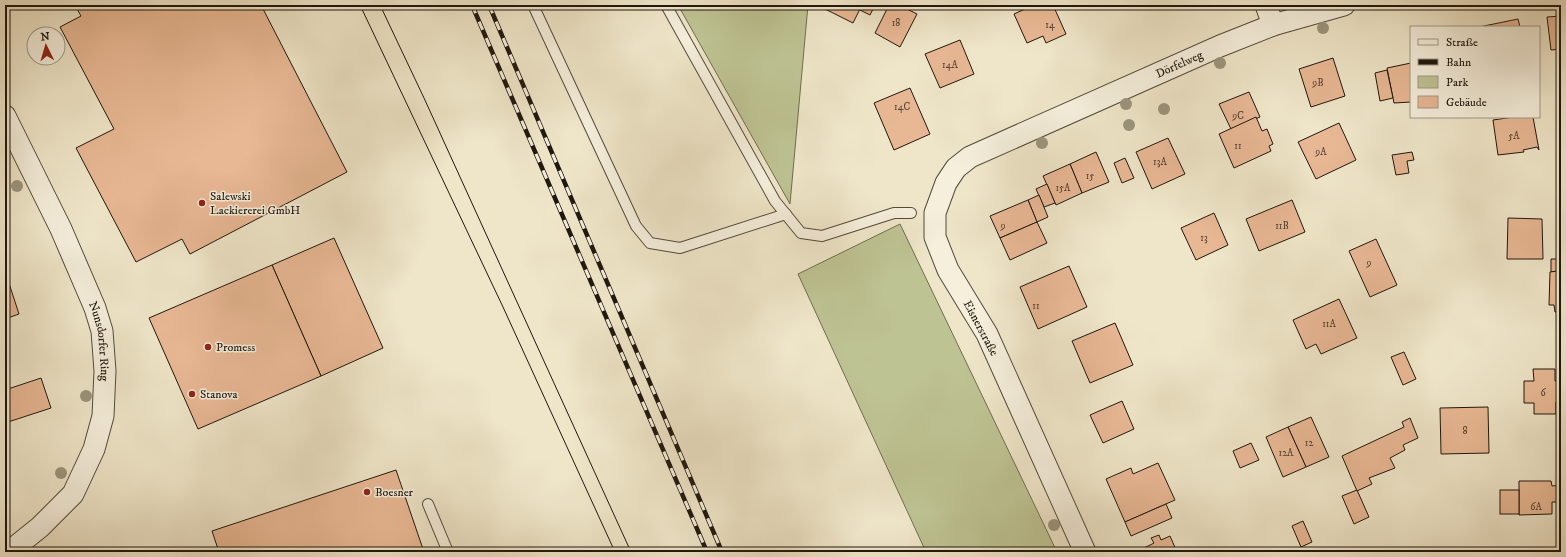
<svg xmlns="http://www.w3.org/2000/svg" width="1566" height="557" font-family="'IM FELL DW Pica',serif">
<rect width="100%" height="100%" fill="#efe6c9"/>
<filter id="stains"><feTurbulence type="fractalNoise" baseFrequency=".005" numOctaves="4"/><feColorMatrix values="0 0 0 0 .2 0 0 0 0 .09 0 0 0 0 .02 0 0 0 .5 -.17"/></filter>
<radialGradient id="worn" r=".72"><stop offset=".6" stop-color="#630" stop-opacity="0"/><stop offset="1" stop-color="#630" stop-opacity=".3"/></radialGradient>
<g fill="#bec393" stroke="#6e6d50">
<path d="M678,5h130l-18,199z"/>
<path d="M900,224l157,328h-131l-128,-278z"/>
</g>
<g fill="#e8b894" stroke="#1f170e">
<path d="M79,5h182l86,167 -157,82 -8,-15 -46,23 -60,-114 38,-19 -54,-102 21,-11 -5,-9z"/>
<path d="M826,5h36l-9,18 -28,-14z"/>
<path d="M862,5h13l-5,10 -10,-5z"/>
<path d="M889,5h10l18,9 -17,33 -25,-14z"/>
<path d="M1034,5h19l13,29 -20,9 -3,-7 -16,7 -13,-29z"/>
<path d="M1561,16v33l-10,1 -4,-33z"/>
<path d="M1518,19l2,8h-41z"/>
<path d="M960,40l14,34 -34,14 -15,-34z"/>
<path d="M1333,58l12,38 -34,11 -12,-38z"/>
<path d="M1411,63v39l-17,1 -7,-35z"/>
<path d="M1387,70l6,28 -13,3 -5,-28z"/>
<path d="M910,88l20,46 -36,16 -20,-47z"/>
<path d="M1249,92l11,25 -29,12 -12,-25z"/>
<path d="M1256,117l6,14 5,-2 6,15 -4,2 2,5 -37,17 -15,-34z"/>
<path d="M1514,117h19l6,33 -2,-3 -14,3 1,2 -26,3 -5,-35z"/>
<path d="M1339,123l17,37 -40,19 -18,-37z"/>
<path d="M1168,138l17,36 -33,15 -16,-37z"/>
<path d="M1096,152l13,30 -27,11 -12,-29z"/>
<path d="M1412,152l2,8 -7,1 2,12 -13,2 -4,-20z"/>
<path d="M1125,158l9,20 -12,5 -8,-20z"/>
<path d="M1070,164l12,29 -26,12 -13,-29z"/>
<path d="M1047,184l8,19 -11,4 -8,-18z"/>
<path d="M1039,195l9,22 -11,5 -9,-22z"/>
<path d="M1028,200l9,22 -37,16 -10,-22z"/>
<path d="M1292,200l13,32 -46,19 -13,-32z"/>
<path d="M1214,213l14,32 -32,15 -15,-32z"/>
<path d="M1508,218l34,1 1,40h-36z"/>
<path d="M1037,222l10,21 -37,17 -10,-22z"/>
<path d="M334,238l49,110 -62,28 -49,-111z"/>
<path d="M1376,239l21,46 -27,12 -21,-46z"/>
<path d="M1551,259h10v15h-4v-3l-6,1z"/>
<path d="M272,265l49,111 -123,53 -49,-111z"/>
<path d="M1069,266l18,41 -49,22 -18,-42z"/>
<path d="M5,271l14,43 -14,5z"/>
<path d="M1557,271v3h4v38h-6l-1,-7h-5l1,-33z"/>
<path d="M1339,299l18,39 -36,16 -5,-10 -10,5 -13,-29z"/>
<path d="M1115,323l18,42 -43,18 -18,-42z"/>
<path d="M1404,352l12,27 -13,6 -12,-28z"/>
<path d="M1533,369h22v12l6,-1v22h-5v12h-22v-11h-10v-22h10z"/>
<path d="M41,378l10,30 -46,15v-33z"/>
<path d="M1122,401l12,28 -31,14 -13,-28z"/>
<path d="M1488,407l1,46 -48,1 -1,-46z"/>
<path d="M1311,417l18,40 -23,10 -18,-40z"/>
<path d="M1410,418l8,20 -15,7 2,5 -15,8 5,10 -26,10 3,6 -15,7 -15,-35 62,-29 -2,-5z"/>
<path d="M1288,427l18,40 -23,10 -17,-40z"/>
<path d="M1251,443l8,17 -19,8 -7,-17z"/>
<path d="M1158,463l17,37 -50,22 -19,-43 25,-11 2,6z"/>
<path d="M396,470l28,82h-205l-7,-21z"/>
<path d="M1519,481h32l1,5 9,-1v17h-9v12l-33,1z"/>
<path d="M1357,490l12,27 -15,7 -12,-28z"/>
<rect x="1500" y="490" width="19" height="24"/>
<path d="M1166,504l6,14 -41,18 -6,-14z"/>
<path d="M1303,521l9,21 -11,5 -9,-21z"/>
<path d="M1159,535l2,5 9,-4 7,16h-39v-1l16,-8 -3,-5z"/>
</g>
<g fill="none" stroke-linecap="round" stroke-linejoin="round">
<defs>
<g id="lane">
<path d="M533,5l103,221 14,17 30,5 106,-34"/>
<path d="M666,5l109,196 26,32 21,3 72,-23h17"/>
<path d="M428,504l20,48"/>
</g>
<g id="street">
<path d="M1266,5l7,20"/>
<path id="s1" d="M5,116l56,113 34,79 7,23 3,40 -2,45 -9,33 -21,45 -33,33 -31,25"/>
<path id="s2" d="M1085,552l-98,-218 -39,-64 -13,-33v-24l11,-30 10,-15 14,-11 250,-111 53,-21 71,-20"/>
</g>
</defs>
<use href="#lane" stroke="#534b3d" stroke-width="12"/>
<use href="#street" stroke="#534b3d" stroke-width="23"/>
<use href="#lane" stroke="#f5efdc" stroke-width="10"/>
<use href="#street" stroke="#f5efdc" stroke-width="21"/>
<g stroke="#1f170e" stroke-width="1">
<path d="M360,5l143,302 112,245"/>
<path d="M380,5l44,93 207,454"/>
</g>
<defs>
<g id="rail">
<path d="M472,5l235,547"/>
<path d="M489,5l233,547"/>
</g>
</defs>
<use href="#rail" stroke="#1f170e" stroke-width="4.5"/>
<use href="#rail" stroke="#f5efdc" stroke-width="3" stroke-dasharray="9" stroke-linecap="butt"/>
</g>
<g fill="#9b957c">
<circle cx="1323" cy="28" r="6"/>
<circle cx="1220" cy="63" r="6"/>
<circle cx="1126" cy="104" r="6"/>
<circle cx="1164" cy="109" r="6"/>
<circle cx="1129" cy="125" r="6"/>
<circle cx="1042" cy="143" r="6"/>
<circle cx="17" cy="186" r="6"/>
<circle cx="86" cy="396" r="6"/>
<circle cx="61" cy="473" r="6"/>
<circle cx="1054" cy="525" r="6"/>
</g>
<g fill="#8f2418" stroke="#f5efdc" stroke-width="1.5">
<circle cx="202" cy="203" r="4"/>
<circle cx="208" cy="347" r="4"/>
<circle cx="192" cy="394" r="4"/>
<circle cx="367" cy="492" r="4"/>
</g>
<g text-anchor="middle" stroke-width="3" stroke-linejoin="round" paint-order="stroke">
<g font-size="10" fill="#513f30">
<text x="896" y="26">18</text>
<text x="1050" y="28">14</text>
<text x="950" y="68">14A</text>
<text x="1318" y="86">9B</text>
<text x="902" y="110">14C</text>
<text x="1238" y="119">9C</text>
<text x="1514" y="139">5A</text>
<text x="1238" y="149">11</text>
<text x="1321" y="155">9A</text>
<text x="1160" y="165">13A</text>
<text x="1090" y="179">15</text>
<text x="1063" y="191">15A</text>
<text x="1003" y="229">9</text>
<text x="1282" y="229">11B</text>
<text x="1204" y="241">13</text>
<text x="1369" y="266">9</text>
<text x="1036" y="309">11</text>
<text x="1329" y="327">11A</text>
<text x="1543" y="396">6</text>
<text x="1465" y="434">8</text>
<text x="1309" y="446">12</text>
<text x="1286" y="456">12A</text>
<text x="1536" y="510">6A</text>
</g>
<g font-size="12" fill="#1f170e" stroke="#f5efdc">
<text dy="4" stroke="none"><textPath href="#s2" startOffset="670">Dörfelweg</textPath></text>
<text transform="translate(981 328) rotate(62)" y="4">Eisnerstraße</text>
<text dy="4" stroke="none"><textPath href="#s1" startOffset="246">Nunsdorfer Ring</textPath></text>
</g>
<g font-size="12" fill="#1f170e" stroke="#f5efdc" text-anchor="start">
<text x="210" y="200">Salewski<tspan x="210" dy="14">Lackiererei GmbH</tspan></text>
<text x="216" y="351">Promess</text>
<text x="200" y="398">Stanova</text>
<text x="375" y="496">Boesner</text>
</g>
</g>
<rect width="1566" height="557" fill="none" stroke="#efe6c9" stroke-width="20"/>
<rect x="6" y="6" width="1554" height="545" fill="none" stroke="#1f170e" stroke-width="2"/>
<rect x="10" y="10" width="1546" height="537" fill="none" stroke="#1f170e"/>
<rect x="1410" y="26" width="130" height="92" fill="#f5efdc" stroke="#9f998a"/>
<rect x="1418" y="39" width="20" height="6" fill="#f5efdc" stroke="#9f998a"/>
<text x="1446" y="46" font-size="12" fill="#1f170e">Straße</text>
<rect x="1418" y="59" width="20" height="6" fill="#1f170e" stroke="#9f998a"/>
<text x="1446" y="66" font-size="12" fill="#1f170e">Bahn</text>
<rect x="1418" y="76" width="20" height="12" fill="#bec393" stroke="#9f998a"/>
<text x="1446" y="86" font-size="12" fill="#1f170e">Park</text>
<rect x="1418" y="96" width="20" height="12" fill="#e8b894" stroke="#9f998a"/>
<text x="1446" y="106" font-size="12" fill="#1f170e">Gebäude</text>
<g transform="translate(46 46) rotate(355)"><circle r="19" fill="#f5efdc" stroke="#9f998a"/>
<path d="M0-3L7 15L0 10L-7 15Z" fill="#8f2418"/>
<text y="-6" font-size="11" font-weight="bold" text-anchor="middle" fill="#1f170e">N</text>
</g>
<rect width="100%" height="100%" filter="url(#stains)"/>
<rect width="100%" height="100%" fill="url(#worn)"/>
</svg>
